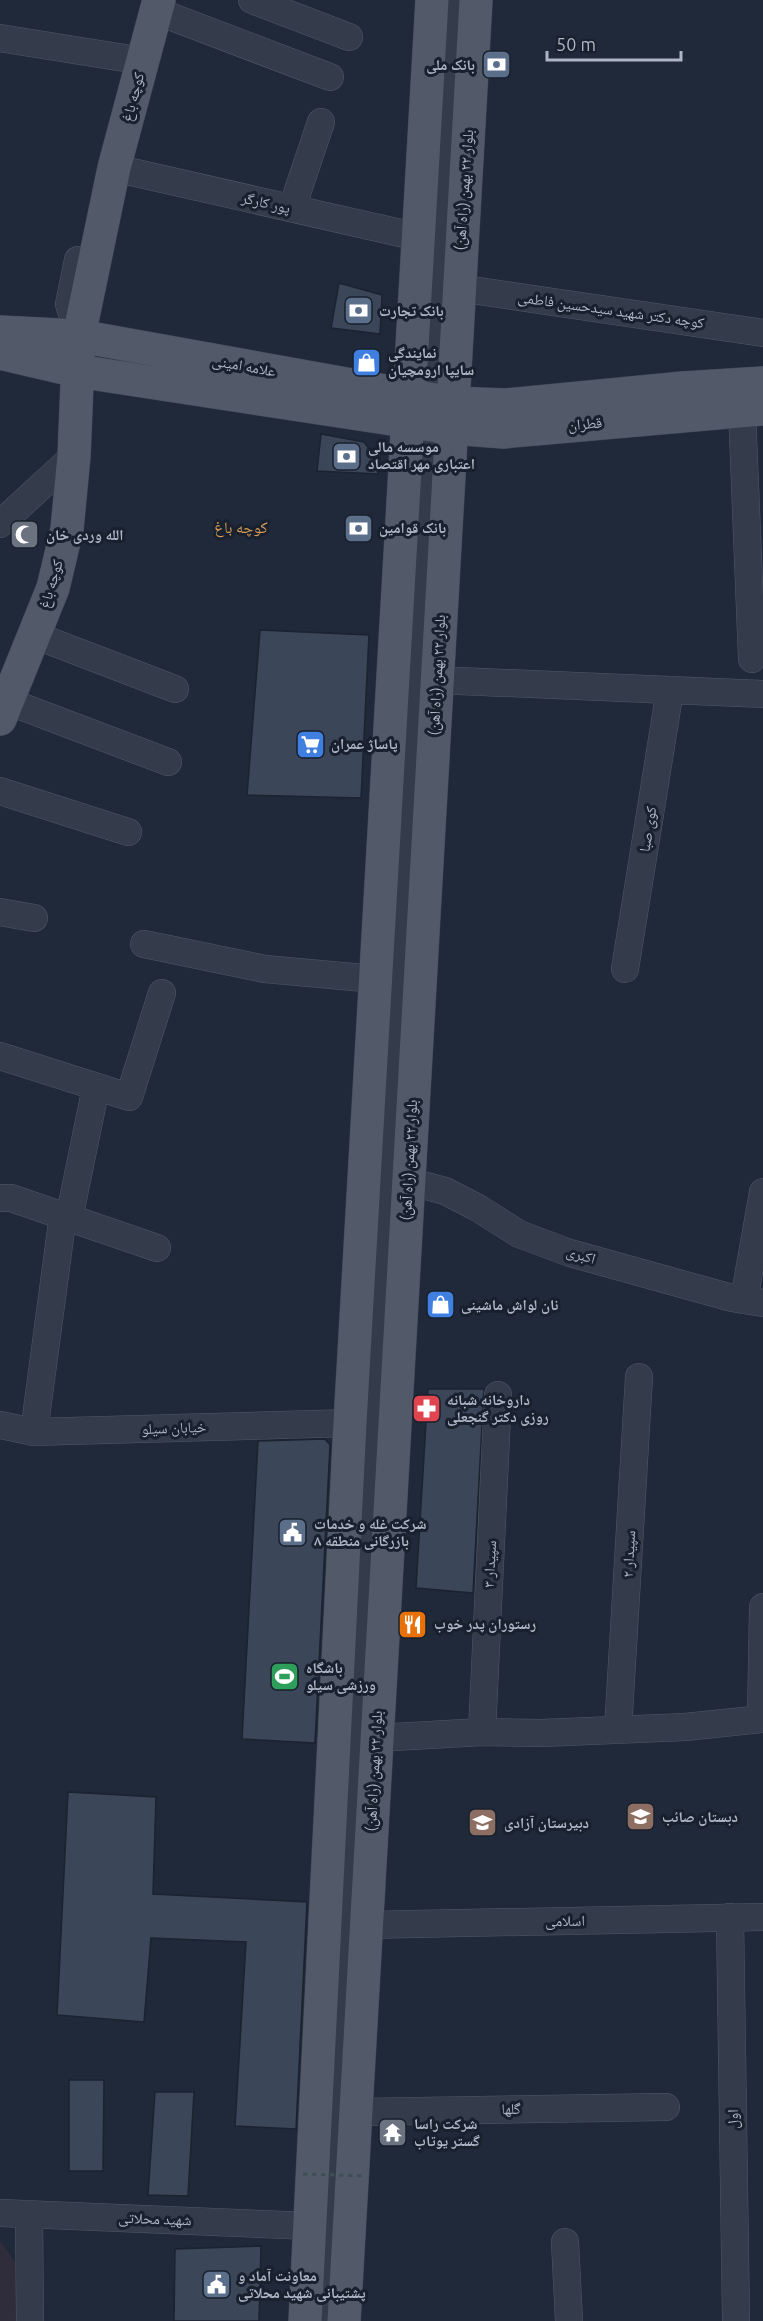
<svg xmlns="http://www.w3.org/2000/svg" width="763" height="2321" font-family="Ubuntu,'Noto Naskh Arabic',sans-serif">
<rect width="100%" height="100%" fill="#202939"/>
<path fill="#2f2c3b" d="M0,2241l18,25v55h-18z"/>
<g fill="#3c4659" stroke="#1b2230" stroke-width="1.5">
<path d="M339,283l43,12 -2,39 -49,-6z"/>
<path d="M321,434l43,8 14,19v13l-61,-3z"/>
<path d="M260,630l109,5 -8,163 -114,-3z"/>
<path d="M428,1389h56l-11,204 -57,-5z"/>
<path d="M325,1439l5,6 -15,298 -73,-4 16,-298z"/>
<path d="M68,1792l88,5 -3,97 154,8 -11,227 -61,-3 11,-184 -95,-4 -7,84 -87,-7z"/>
<path d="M69,2080h35l-1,91h-34z"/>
<path d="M155,2092h39l-6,104 -40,-1z"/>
<path d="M261,2246l-2,75h-85l1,-72z"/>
</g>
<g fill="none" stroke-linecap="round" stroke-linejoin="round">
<defs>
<g id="minor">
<path d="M252,0l97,37"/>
<path d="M156,11l174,66"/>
<path d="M0,38l143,23"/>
<path d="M114,168l304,69"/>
<path d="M292,208l29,-86"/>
<path d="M78,260l-9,44 10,32"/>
<path d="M458,288l305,45"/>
<path d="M742,410l10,249"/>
<path d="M0,524l74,-68"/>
<path d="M34,635l141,54"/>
<path d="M436,680l234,10"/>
<path d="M7,701l161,61"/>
<path d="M0,791l128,41"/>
<path d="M0,912l34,6"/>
<path d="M144,944l121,25 110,10"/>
<path d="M625,969l45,-279 93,4"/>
<path d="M0,1056l129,41 33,-104"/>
<path d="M408,1181l37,10 33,17 41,26 51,19 162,45 31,5"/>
<path d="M0,1198h11l146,50"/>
<path d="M744,1300l19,-108"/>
<path d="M0,1425l34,7 316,-9 18,-8"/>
<path d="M34,1432l29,-217 8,-6 25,-122"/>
<path d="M761,1719l2,-112"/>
<path d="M618,1730l21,-353"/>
<path d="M482,1732l16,-337"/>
<path d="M376,1738l106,-6 60,1 143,-6 78,-8"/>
<path d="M730,1917l6,404"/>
<path d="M366,1925l397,-8"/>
<path d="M356,2112l310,-5"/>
<path d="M0,2213l310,13"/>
<path d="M29,2214l1,107"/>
<path d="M565,2242l4,79"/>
<path d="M322,2321l130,-2321"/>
</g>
<g id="major">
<path d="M0,332l79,4 373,67 53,2 178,-17 80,-5"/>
<path d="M0,353l77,18 374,57 52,4 260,-23"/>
<path d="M0,719l53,-131 14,-59 7,-73 5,-120 35,-168 45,-168"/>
<path d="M305,2321l45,-898 82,-1423"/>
<path d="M344,2321l132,-2321"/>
</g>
</defs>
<use href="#minor" stroke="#515867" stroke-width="28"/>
<use href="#major" stroke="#3d4453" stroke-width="34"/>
<use href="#minor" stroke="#343b4a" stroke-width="27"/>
<use href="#major" stroke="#525a6a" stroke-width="33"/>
<path stroke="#3d5155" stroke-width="3" stroke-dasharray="4.5 4.5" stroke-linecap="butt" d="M303,2174l63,2"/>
</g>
<defs>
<symbol id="bank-square" viewBox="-11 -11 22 22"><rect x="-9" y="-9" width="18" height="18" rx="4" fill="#5c6f8a" stroke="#19202e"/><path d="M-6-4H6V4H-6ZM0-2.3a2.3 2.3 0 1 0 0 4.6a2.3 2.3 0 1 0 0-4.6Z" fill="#fff"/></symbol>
<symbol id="shop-square" viewBox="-11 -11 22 22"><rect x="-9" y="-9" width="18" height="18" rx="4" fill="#3f7fe0" stroke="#19202e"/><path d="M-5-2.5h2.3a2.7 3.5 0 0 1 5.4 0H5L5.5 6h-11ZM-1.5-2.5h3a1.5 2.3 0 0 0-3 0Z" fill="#fff"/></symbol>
<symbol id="mosque-square" viewBox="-11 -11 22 22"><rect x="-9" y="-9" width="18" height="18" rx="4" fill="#6b7280" stroke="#19202e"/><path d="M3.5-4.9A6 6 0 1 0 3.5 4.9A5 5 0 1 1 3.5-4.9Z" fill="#fff"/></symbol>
<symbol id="supermarket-square" viewBox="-11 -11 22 22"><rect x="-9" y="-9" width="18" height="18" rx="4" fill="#3f7fe0" stroke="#19202e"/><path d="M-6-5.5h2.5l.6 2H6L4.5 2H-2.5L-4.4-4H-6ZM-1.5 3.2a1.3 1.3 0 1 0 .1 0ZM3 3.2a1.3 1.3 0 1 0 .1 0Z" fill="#fff"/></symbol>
<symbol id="pharmacy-square" viewBox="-11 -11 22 22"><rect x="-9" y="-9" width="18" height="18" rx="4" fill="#e0444e" stroke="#19202e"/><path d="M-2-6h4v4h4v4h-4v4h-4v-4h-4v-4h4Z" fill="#fff"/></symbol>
<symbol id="civic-square" viewBox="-11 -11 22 22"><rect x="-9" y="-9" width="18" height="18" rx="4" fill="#5c6f8a" stroke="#19202e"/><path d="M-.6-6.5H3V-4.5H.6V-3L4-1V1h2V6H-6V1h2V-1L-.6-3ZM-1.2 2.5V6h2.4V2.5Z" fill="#fff"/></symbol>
<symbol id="restaurant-square" viewBox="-11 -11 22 22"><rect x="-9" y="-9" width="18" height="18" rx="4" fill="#e8710a" stroke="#19202e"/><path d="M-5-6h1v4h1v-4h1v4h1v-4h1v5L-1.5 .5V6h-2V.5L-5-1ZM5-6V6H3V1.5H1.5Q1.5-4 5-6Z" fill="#fff"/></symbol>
<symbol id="stadium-square" viewBox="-11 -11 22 22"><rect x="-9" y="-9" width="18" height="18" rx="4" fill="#2e9e5b" stroke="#19202e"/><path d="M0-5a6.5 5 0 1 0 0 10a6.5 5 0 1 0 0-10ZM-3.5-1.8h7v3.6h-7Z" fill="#fff"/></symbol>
<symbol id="school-square" viewBox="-11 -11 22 22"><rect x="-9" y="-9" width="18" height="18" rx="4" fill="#8d6e63" stroke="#19202e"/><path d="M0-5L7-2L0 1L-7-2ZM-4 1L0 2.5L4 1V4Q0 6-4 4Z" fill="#fff"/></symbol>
<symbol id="temple-square" viewBox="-11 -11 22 22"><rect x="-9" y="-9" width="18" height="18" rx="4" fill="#6b7280" stroke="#19202e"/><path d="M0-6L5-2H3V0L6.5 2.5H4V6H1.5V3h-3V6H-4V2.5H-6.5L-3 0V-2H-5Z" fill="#fff"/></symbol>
</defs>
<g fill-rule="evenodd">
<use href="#bank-square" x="480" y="48" width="33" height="33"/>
<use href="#bank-square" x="342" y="294" width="33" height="33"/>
<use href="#shop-square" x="350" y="346" width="33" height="33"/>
<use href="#bank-square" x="330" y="440" width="33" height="33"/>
<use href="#bank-square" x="342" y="512" width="33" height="33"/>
<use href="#mosque-square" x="8" y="518" width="33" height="33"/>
<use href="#supermarket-square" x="294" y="728" width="33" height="33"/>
<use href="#shop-square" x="424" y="1288" width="33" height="33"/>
<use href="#pharmacy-square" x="410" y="1392" width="33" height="33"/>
<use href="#civic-square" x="276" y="1516" width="33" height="33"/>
<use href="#restaurant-square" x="396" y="1608" width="33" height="33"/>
<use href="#stadium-square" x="268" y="1660" width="33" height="33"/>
<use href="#school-square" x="624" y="1800" width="33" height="33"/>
<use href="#school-square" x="466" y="1806" width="33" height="33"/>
<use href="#temple-square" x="376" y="2116" width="33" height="33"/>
<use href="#civic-square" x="200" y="2268" width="33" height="33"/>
</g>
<g text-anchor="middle" stroke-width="6" stroke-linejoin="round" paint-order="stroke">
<g font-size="15" font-weight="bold" fill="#aeb5c6" stroke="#19202e" text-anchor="start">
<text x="475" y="70" text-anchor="end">بانک ملی</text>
<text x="379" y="316">بانک تجارت</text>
<text x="388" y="358">نمایندگی<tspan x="388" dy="17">سایپا ارومچیان</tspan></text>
<text x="368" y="452">موسسه مالی<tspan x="368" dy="17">اعتباری مهر اقتصاد</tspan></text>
<text x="379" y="533">بانک قوامین</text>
<text x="46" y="540">الله وردی خان</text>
<text x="331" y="749">پاساژ عمران</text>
<text x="461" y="1310">نان لواش ماشینی</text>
<text x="447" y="1405">داروخانه شبانه<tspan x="447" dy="17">روزی دکتر گنجعلی</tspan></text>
<text x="314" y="1529">شرکت غله و خدمات<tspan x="314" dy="17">بازرگانی منطقه ۸</tspan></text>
<text x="434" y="1629">رستوران پدر خوب</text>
<text x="306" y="1673">باشگاه<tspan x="306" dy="17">ورزشی سیلو</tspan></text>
<text x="662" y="1822">دبستان صائب</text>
<text x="504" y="1828">دبیرستان آزادی</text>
<text x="414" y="2129">شرکت راسا<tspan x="414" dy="17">گستر یوتاب</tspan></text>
<text x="238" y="2281">معاونت آماد و<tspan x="238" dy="17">پشتیبانی شهید محلاتی</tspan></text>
</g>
<g font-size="15" fill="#aeb5c6" stroke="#19202e">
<text transform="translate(133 97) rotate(-75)" y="5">کوچه باغ</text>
<text transform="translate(464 190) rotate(-86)" y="5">بلوار ۲۲ بهمن (راه آهن)</text>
<text transform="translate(266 203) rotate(13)" y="5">پور کارگر</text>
<text transform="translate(611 310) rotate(8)" y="5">کوچه دکتر شهید سیدحسین فاطمی</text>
<text transform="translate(244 366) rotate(10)" y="5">علامه امینی</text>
<text transform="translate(585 424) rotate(-5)" y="5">قطران</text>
<text transform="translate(51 584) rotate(-73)" y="5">کوچه باغ</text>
<text transform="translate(437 675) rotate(-87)" y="5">بلوار ۲۲ بهمن (راه آهن)</text>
<text transform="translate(648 829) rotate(-81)" y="5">کوی صبا</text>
<text transform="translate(409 1160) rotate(-87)" y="5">بلوار ۲۲ بهمن (راه آهن)</text>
<text transform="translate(581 1255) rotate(17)" y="5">اکبری</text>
<text transform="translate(174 1428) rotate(-2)" y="5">خیابان سیلو</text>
<text transform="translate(629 1554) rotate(-87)" y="5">سپیدار ۲</text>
<text transform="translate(490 1564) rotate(-87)" y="5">سپیدار ۳</text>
<text transform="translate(374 1771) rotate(-87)" y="5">بلوار ۲۲ بهمن (راه آهن)</text>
<text transform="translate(565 1921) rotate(-1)" y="5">اسلامی</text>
<text transform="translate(511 2109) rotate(-1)" y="5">گلها</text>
<text transform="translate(733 2119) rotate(-91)" y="5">اول</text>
<text transform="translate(155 2219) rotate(2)" y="5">شهید محلاتی</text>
</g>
<g font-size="16" fill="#d79c59" stroke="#19202e">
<text x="241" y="533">کوچه باغ</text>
</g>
</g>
<path d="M547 51v9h134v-9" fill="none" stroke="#aeb5c6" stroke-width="3"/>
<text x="556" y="51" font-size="18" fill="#aeb5c6" stroke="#19202e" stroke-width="4.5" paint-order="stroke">50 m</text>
</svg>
